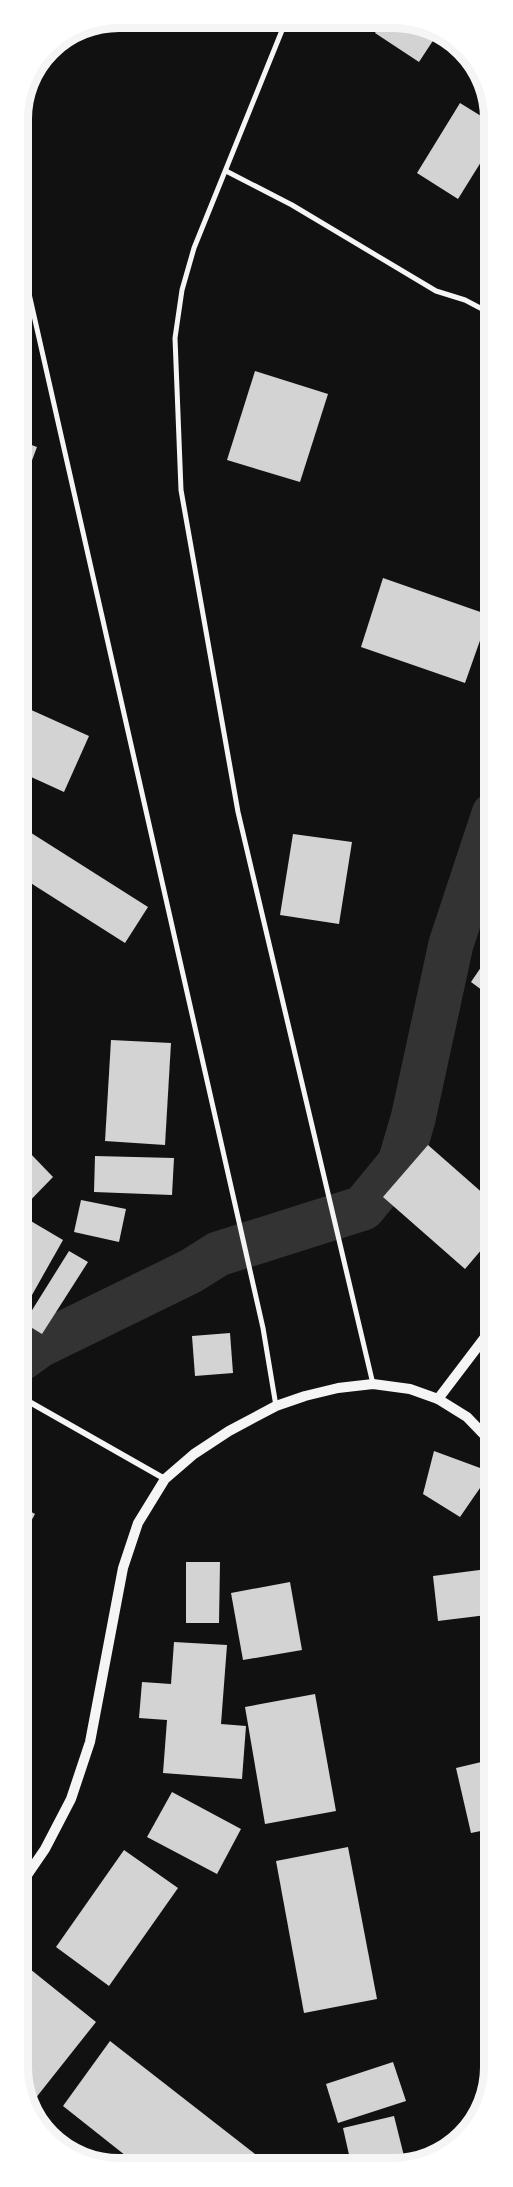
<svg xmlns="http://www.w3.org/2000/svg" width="513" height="2187" font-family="Merriweather,serif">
<rect width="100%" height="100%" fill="#111"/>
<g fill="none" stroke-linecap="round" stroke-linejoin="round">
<path stroke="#333" stroke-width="45" d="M19,1360l21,-15 151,-74 27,-17 145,-46 37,-45 13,-44 38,-175 43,-130"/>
</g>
<g fill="#d3d3d3">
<path d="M419,21l19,12 -19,29 -44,-29 7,-11z"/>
<path d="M460,103l34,21v17l-36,58 -41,-26z"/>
<path d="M255,371l73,23 -28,88 -73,-22z"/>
<path d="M18,440l19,7 -18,48h-1z"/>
<path d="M383,578l106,37 -24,68 -104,-36z"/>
<path d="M18,704l71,32 -25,56 -46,-21z"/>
<path d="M25,829l123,78 -23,36 -107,-68v-35z"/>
<path d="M293,834l59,8 -13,82 -59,-9z"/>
<path d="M494,948v51l-23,-17z"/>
<path d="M111,1040l60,3 -6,102 -60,-4z"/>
<path d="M428,1145l66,58v32l-29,34 -82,-72z"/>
<path d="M28,1151l25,26 -34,35v-51z"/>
<path d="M95,1156l79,2 -2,37 -78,-3z"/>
<path d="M81,1200l45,9 -7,33 -45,-10z"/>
<path d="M24,1217l39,23 -44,78v-90z"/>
<path d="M69,1251l19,11 -46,72 -18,-11z"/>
<path d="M230,1333l3,40 -38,3 -3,-40z"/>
<path d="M434,1451l57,21 -31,45 -37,-23z"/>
<path d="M19,1505l16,9 -16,29z"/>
<path d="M186,1562h34l-1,61h-33z"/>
<path d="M495,1568v46l-57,7 -5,-45z"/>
<path d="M290,1582l12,68 -59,10 -12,-67z"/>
<path d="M174,1642l53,3 -6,79 25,2 -4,53 -79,-6 4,-53 -28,-2 3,-36 29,2z"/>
<path d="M315,1694l21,117 -71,13 -20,-117z"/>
<path d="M19,1734l12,6 -12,27z"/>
<path d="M494,1759l1,69 -24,5 -15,-65z"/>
<path d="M172,1792l69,37 -24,45 -70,-37z"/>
<path d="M348,1847l29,152 -73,14 -28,-152z"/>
<path d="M124,1850l54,38 -69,98 -53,-39z"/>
<path d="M30,1969l66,53 -65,82 -12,-23v-98z"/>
<path d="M110,2041l163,127 -133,-1 -77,-61z"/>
<path d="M393,2062l13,39 -68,22 -12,-39z"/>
<path d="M394,2116l13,52h-55l-9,-40z"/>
</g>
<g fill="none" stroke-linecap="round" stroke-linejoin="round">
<g stroke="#f5f5f5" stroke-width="5">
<path d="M285,23l-91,225 -12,42 -7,48 6,152 57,322 135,572"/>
<path d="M226,171l66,34 144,86 29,9 19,10 10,10"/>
<path d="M18,245l245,1083 13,78"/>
</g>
<path stroke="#f5f5f5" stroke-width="6" d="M19,1396l146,83"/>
<g stroke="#f5f5f5" stroke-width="10">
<path d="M438,1399l57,-75"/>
<path d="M19,1887l26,-38 26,-50 19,-57 33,-174 15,-45 27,-44 29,-25 35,-23 47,-25 29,-10 33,-8 35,-4 37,5 28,10 29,18 28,29"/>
</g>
</g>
<path d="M0 0H513V2187H0ZM119 28H393A91 91 0 0 1 484 119V2067A91 91 0 0 1 393 2158H119A91 91 0 0 1 28 2067V119A91 91 0 0 1 119 28Z" fill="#fff" fill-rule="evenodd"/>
<path fill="none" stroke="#f5f5f5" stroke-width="8" d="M119 28H393A91 91 0 0 1 484 119V2067A91 91 0 0 1 393 2158H119A91 91 0 0 1 28 2067V119A91 91 0 0 1 119 28Z"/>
</svg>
